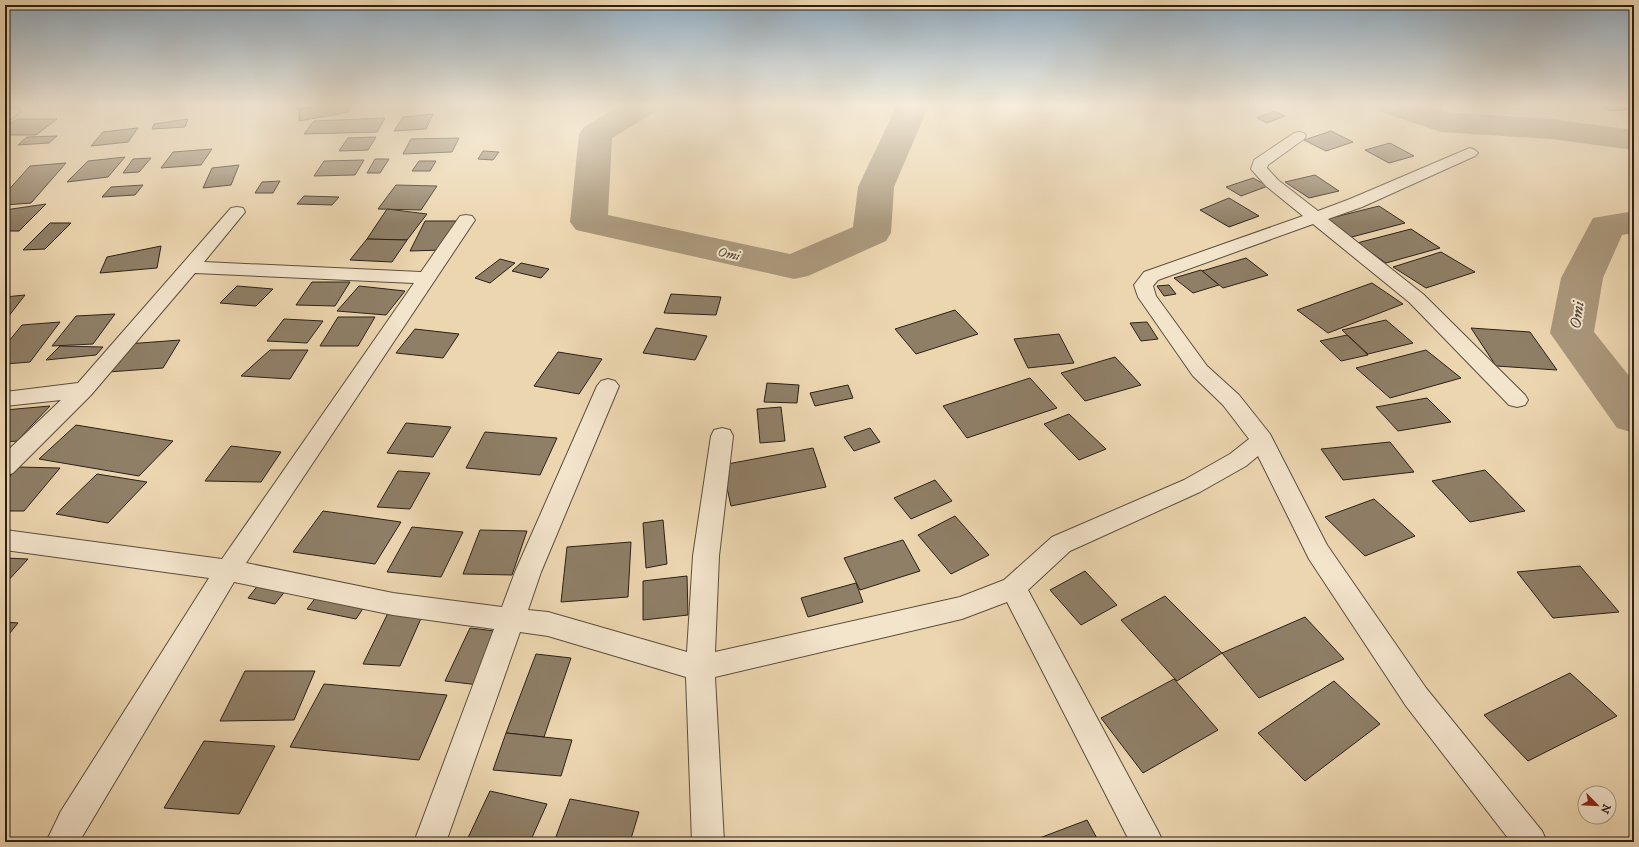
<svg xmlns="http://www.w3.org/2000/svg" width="1639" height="847" font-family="'IM FELL DW Pica',serif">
<rect width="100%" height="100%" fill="#ecd6b0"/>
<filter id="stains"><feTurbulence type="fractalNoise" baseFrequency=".005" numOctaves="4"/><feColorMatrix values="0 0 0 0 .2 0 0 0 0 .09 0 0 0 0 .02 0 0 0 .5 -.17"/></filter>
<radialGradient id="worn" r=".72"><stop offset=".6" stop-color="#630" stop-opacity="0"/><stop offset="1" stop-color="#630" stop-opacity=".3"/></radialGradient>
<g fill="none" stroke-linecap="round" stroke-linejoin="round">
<g fill="#aa987c" fill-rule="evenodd">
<path d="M621,105h39l-5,7 -43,26 -4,77 182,39 63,-27 5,-40 39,-82h32l-35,82 -3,46 -5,8 -78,35 -14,3 -218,-49 -6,-8 9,-88 5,-7z"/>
<path d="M1376,105h47l22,7 106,7 83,11v20l-83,-11 -110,-7 -60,-20z"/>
<path d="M1634,211v22l-12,2 -19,43 -9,54 40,50v51l-17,-5 -67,-95 11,-55 32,-60z"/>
</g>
</g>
<g fill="#8f7f67" stroke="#2b2017">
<path d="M296,105h27l-26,5z"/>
<path d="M330,105h18l1,7 -50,9v-11z"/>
<path d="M1599,105h32l3,1v3l-23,2z"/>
<path d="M1274,111l11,5 -18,7 -10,-5z"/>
<path d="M433,114l-7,15 -32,2 9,-14z"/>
<path d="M385,118l-8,14 -73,2 10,-13z"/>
<path d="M17,119h40l-21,16h-31v-8z"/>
<path d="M188,119l-3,8 -33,2 2,-5z"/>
<path d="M138,128l-10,14 -37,4 12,-14z"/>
<path d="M1331,131l22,11 -27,9 -22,-11z"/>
<path d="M57,136l-8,7 -31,2 9,-8z"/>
<path d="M376,137l-8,13 -29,1 9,-13z"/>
<path d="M459,138l-7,14 -49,2 8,-15z"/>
<path d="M1390,143l24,13 -25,7 -24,-13z"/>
<path d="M212,149l-11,16 -40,3 12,-16z"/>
<path d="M483,151l16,1 -6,8 -15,-1z"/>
<path d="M125,157l-17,20 -41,5 21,-21z"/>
<path d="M151,158l-12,14 -16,1 10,-14z"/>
<path d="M375,159h14l-9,14h-13z"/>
<path d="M364,160l-9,15 -41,1 10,-15z"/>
<path d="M419,161h17l-6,10h-18z"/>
<path d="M66,163l-35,40 -26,2v-11l25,-28z"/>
<path d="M239,165l-8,20 -28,3 9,-20z"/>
<path d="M1315,175l24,16 -30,7 -24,-16z"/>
<path d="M1253,178l15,8 -27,10 -15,-9z"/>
<path d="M280,181l-7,12h-18l7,-11z"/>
<path d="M143,185l-8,10 -33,2 9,-10z"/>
<path d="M396,185l41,1 -16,24 -43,-1z"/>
<path d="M304,196l35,1 -7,8 -35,-1z"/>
<path d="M1229,198l30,18 -30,11 -29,-17z"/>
<path d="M46,204l-27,27h-14v-21z"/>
<path d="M1379,206l26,17 -57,15 -25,-18z"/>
<path d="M387,209l40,5 -20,26 -40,-1z"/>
<path d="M425,221h31l-14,29 -32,1z"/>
<path d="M50,223h21l-26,26 -22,1z"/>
<path d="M1411,229l29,19 -54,15 -29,-20z"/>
<path d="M367,239l40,1 -15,22 -42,-2z"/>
<path d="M161,246l-4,22 -57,5 7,-16z"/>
<path d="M1441,252l34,20 -49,16 -33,-21z"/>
<path d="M1246,258l22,17 -45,13 -21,-17z"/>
<path d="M500,259l15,4 -25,20 -15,-5z"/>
<path d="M521,263l28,6 -8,9 -29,-7z"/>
<path d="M1201,270l18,15 -26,8 -19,-15z"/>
<path d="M312,282h38l-15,24 -39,-1z"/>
<path d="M1372,283l31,21 -75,29 -31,-23z"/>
<path d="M1169,285l7,9 -12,2 -7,-10z"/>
<path d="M237,286l36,3 -17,17 -36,-3z"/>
<path d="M359,286l46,5 -19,24 -49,-4z"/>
<path d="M671,294l50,3 -5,18 -52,-2z"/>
<path d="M25,295l-20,26v-24z"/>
<path d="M955,310l23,24 -62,20 -21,-25z"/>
<path d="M115,314l-22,30 -41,2 24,-30z"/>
<path d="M338,317h37l-17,29h-38z"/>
<path d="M284,319l39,2 -16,22 -40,-2z"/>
<path d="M1386,320l27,23 -45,11 -26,-24z"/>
<path d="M60,322l-30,40 -25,2v-18l17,-21z"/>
<path d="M1147,322l11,17 -17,2 -11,-18z"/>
<path d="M656,328l51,8 -12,24 -52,-7z"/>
<path d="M1471,328l59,4 27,38 -61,-4z"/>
<path d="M415,329l44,5 -16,24 -47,-5z"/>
<path d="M1059,334l15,29 -46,5 -14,-29z"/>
<path d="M1347,335l21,20 -27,6 -21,-20z"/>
<path d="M180,340l-17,28 -55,4 19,-28z"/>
<path d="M60,346l43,1 -7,8 -50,5z"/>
<path d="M270,350h38l-18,29 -49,-3z"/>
<path d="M1426,350l35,28 -71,20 -34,-30z"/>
<path d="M558,352l44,7 -23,35 -45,-8z"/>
<path d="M1115,357l26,28 -56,16 -24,-28z"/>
<path d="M1030,378l27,30 -90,30 -24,-32z"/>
<path d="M767,383l32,2 -2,18 -33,-1z"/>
<path d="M848,385l5,13 -38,8 -5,-13z"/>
<path d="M1427,398l24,24 -53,9 -22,-24z"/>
<path d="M50,406l-33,35 -12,1v-32z"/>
<path d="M781,407l4,34 -25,2 -3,-34z"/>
<path d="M1069,414l37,35 -27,11 -35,-36z"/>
<path d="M406,423l45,4 -18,30 -46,-4z"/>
<path d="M76,425l97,16 -34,35 -100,-17z"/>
<path d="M870,428l10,14 -26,9 -10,-14z"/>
<path d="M485,432l72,6 -17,37 -74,-7z"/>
<path d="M1390,442l24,30 -71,8 -22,-31z"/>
<path d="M231,446l50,6 -20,30 -56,-1z"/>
<path d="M813,448l13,39 -95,19 -9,-41z"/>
<path d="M18,467l42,1 -36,43h-19v-29z"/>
<path d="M1485,470l40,41 -55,11 -38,-41z"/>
<path d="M398,471l32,2 -20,36 -33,-2z"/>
<path d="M97,474l50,8 -39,41 -52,-9z"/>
<path d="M935,480l17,21 -41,18 -17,-21z"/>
<path d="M1374,499l41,37 -50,20 -40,-39z"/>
<path d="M323,511l78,11 -26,42 -82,-12z"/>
<path d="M955,516l34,39 -38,19 -33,-39z"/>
<path d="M663,520l4,44 -21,4 -3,-45z"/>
<path d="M412,527l51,5 -22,45 -54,-5z"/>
<path d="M480,530l47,1 -15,44 -49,-1z"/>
<path d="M903,540l17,31 -60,19 -16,-32z"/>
<path d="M631,542l-3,55 -67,5 6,-55z"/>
<path d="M5,558l23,1 -23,25z"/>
<path d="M1580,566l39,46 -66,6 -36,-46z"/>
<path d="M1085,571l32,34 -36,20 -31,-35z"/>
<path d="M687,576l1,39 -45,5v-39z"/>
<path d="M263,579l27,6 -15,19 -27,-6z"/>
<path d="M856,583l7,19 -55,15 -7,-19z"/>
<path d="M320,592l48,9 -12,18 -49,-10z"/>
<path d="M1165,596l57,57 -45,28 -56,-61z"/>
<path d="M388,613l35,1 -23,52 -37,-2z"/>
<path d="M1305,617l39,42 -85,39 -37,-45z"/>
<path d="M5,622l13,1 -13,16z"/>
<path d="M470,628l33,4 -24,53 -34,-4z"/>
<path d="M536,654l35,4 -27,79 -38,-4z"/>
<path d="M245,671h70l-21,49 -74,1z"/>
<path d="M1570,673l47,43 -89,45 -44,-46z"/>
<path d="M1174,679l44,51 -75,43 -42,-55z"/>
<path d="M1334,681l46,43 -75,57 -47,-48z"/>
<path d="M324,684l123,11 -28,65 -129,-13z"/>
<path d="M506,733l66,7 -11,36 -68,-6z"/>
<path d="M204,741l71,5 -36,68 -75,-6z"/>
<path d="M490,791l57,13 -17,38h-64z"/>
<path d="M570,799l69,13 -9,30h-76z"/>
<path d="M1087,820l12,22h-70z"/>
</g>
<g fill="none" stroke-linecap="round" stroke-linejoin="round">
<defs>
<g id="street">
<path d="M13,108l5,1 2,3 -10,8 -5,1v-10z"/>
<path d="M1299,132l5,1 2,3 -2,3 -36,26 -1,3 11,12 40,31 32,-12 115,-49 5,-2 5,2 3,3 -3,3 -113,51 -34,12 95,75 102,101 3,5 -3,5 -8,2 -8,-2 -100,-103 -96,-78 -155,56 -5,6 3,10 51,70 32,29 31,39 57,111 99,143 116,143 5,11h-36l-105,-136 -97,-147 -51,-103 -12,10 -46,26 -130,59 -42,39 130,241 5,11h-33l-123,-240 -45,17 -247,58 9,165h-32l-6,-165 -138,-41 -28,-4 -74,210h-32l80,-213 -101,-14 -159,-33 -155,260h-33l15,-31 148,-233 -204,-28v-20l217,29 192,-276 -219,-10 -104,122 -78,78 -8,3v-23l56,-53 -56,6v-14l73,-9 153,-175 6,-1 6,1 2,4 -41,50 217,10 39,-56 6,-1 6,1 3,4 -229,343 147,30 109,14 13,-35 82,-186 4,-5 7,-2 7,2 4,5 -78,186 -13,38 20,2 139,40 6,-96 18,-120 3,-6 8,-2 8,2 3,6 -14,120 -4,96 245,-55 44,-17 48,-43 132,-57 46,-26 19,-15 -26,-34 -30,-29 -55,-79 -4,-12 10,-13 159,-56 -37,-30 -15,-17 3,-9 40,-27z"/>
</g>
</defs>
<use href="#street" stroke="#5b4e3d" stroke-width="2"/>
<use href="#street" fill="#f3e4cc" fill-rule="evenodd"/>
</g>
<linearGradient id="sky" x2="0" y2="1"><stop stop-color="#8fa9bd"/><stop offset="0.47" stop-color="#f6eddb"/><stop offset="1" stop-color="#f6eddb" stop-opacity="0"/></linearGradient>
<rect width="1639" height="224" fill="url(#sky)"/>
<g text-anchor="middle" stroke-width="4" stroke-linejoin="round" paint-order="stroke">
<g font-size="13" font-style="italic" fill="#574a3a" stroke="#f3e4cc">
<text transform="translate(729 253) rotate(12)" y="5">Omi</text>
</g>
<g font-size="16" font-style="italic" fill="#574a3a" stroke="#f3e4cc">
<text transform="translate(1576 315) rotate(-82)" y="6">Omi</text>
</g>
</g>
<rect width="1639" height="847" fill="none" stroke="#ecd6b0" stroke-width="20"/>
<rect x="6" y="6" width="1627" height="835" fill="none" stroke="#2b2017" stroke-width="2"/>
<rect x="10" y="10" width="1619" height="827" fill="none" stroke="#2b2017"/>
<g transform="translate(1597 805) rotate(114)"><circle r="19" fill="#f3e4cc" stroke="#a39684"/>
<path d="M0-3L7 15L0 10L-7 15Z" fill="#8f2418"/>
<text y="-6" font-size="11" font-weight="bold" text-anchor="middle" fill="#2b2017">N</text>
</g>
<rect width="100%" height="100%" filter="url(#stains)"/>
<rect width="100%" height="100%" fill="url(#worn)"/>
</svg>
